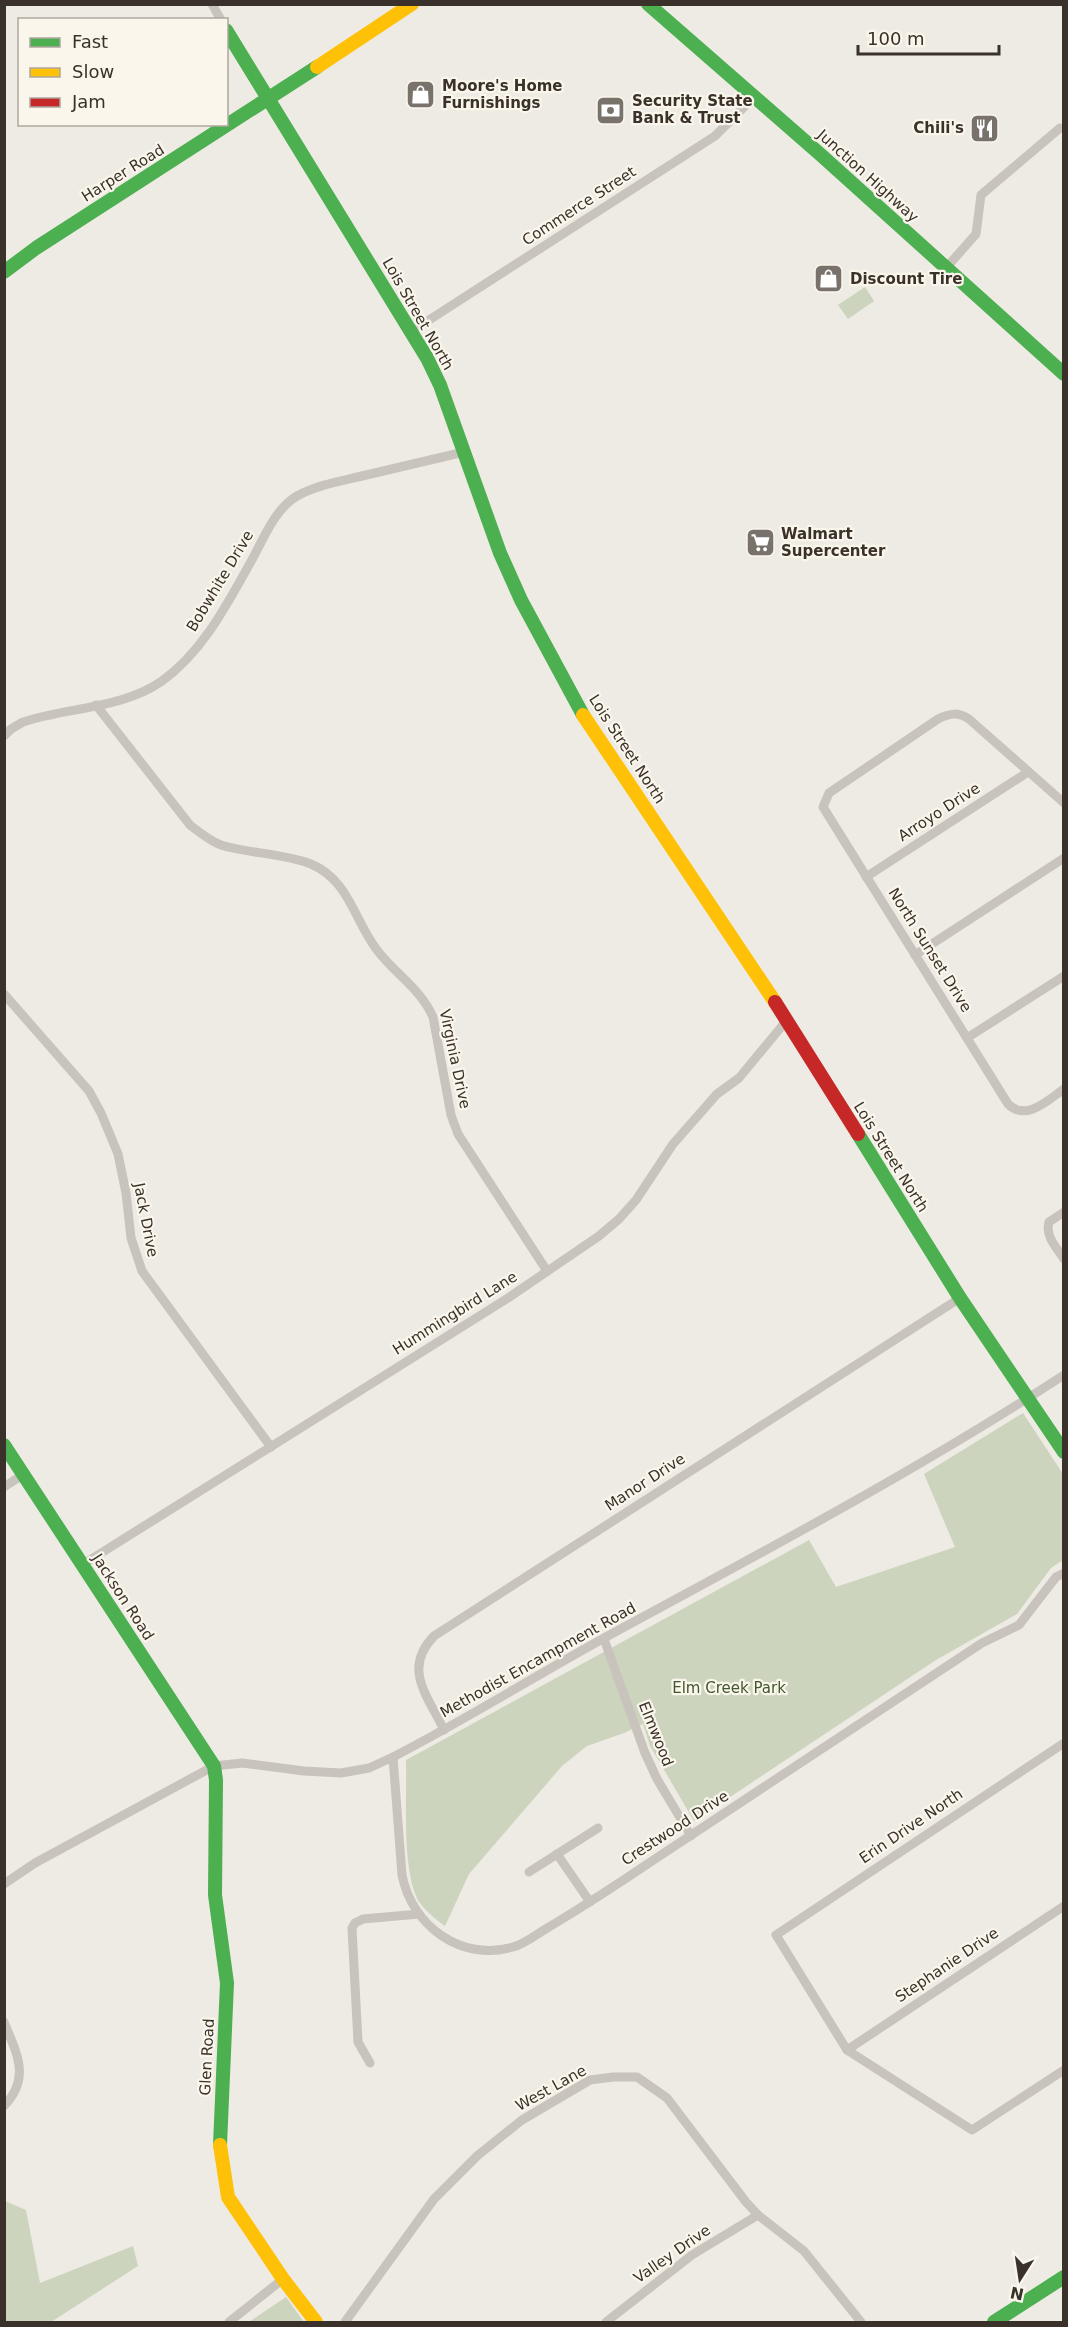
<svg xmlns="http://www.w3.org/2000/svg" width="1068" height="2327" font-family="'DejaVu Sans',sans-serif">
<rect width="100%" height="100%" fill="#eeebe4"/>
<g fill="#ccd4be">
<path d="M865,287l9,14 -26,18 -10,-14z"/>
<path d="M1023,1413l40,61v86l-12,8 -34,46 -81,46 -242,161 -44,-75 -7,-22 -19,9 -37,13 -25,20 -93,108 -24,52c-10,-7 -25,-19 -29,-30 -14,-35 -9,-97 -10,-136l403,-220 27,47 119,-40 -31,-73z"/>
<path d="M5,2201l21,9 14,73 93,-37 5,20 -87,56h-46z"/>
<path d="M286,2297l18,25h-55z"/>
</g>
<g fill="none" stroke-linecap="round" stroke-linejoin="round">
<g stroke="#c8c3bc" stroke-width="9">
<path d="M212,4l9,16"/>
<path d="M946,268l30,-34 5,-39 79,-67"/>
<path d="M412,331l303,-195 40,-40"/>
<path d="M96,705l94,120c9,7 20,16 31,20 29,9 62,8 90,19 38,16 43,56 66,86 18,24 44,39 56,67l18,98 7,19 89,137"/>
<path d="M4,736l7,-7 12,-7c45,-15 99,-13 139,-41 42,-30 66,-79 91,-123 11,-21 23,-50 44,-62 20,-11 44,-15 65,-20 34,-8 68,-16 102,-24"/>
<path d="M1064,803l-95,-84c-11,-7 -19,-6 -31,0l-109,74 -6,14 185,297c18,18 40,-4 56,-15"/>
<path d="M866,877l162,-105"/>
<path d="M915,955l149,-97"/>
<path d="M4,994l85,97 12,22 17,41 8,39 5,45 11,33 129,176"/>
<path d="M967,1038l97,-62"/>
<path d="M1064,1212l-15,10c-4,14 7,25 15,37"/>
<path d="M4,1487l20,-13"/>
<path d="M82,1565l426,-267 91,-62 20,-17 17,-19 37,-56 44,-50 22,-16 48,-58"/>
<path d="M604,1639l41,114 12,26 34,57"/>
<path d="M444,1730c-16,-34 -42,-61 -10,-94l526,-338"/>
<path d="M1064,1743l-288,192 71,115 125,80 92,-60"/>
<path d="M393,1757l9,118c10,51 59,87 111,72 12,-3 25,-14 36,-20 35,-21 69,-43 103,-66 110,-72 220,-145 330,-218l37,-18 37,-48 8,-4"/>
<path d="M557,1854l33,48"/>
<path d="M529,1872l69,-44"/>
<path d="M4,1884l31,-21 179,-97 28,-3 62,8 37,2 28,-5 24,-11c72,-37 142,-81 213,-120 155,-84 310,-166 458,-262"/>
<path d="M4,2022c13,32 27,56 0,84"/>
<path d="M847,2050l217,-144"/>
<path d="M370,2063l-12,-21 -6,-114 3,-5 8,-4 56,-5"/>
<path d="M229,2322l54,-43"/>
<path d="M345,2322l89,-123 43,-43 45,-36 68,-40 23,-3h24l30,21 79,104 12,13 46,36 57,71"/>
<path d="M606,2322l86,-67 66,-40"/>
</g>
<g stroke="#4caf50" stroke-width="14">
<path d="M648,4l173,151 243,219"/>
<path d="M226,30l201,328 13,27 60,168 21,47 62,115"/>
<path d="M4,272l32,-24 281,-181"/>
<path d="M858,1134l102,164 104,154"/>
<path d="M4,1445l210,321 2,14 -1,115 12,88 -7,162"/>
<path d="M994,2322l70,-45"/>
</g>
<g stroke="#ffc107" stroke-width="14">
<path d="M317,67l95,-63"/>
<path d="M583,715l192,287"/>
<path d="M220,2145l8,52 55,82 33,43"/>
</g>
<path stroke="#c62828" stroke-width="14" d="M775,1002l83,132"/>
</g>
<defs>
<symbol id="shop-square" viewBox="-11 -11 22 22"><rect x="-9" y="-9" width="18" height="18" rx="4" fill="#78726b" stroke="#faf6ec"/><path d="M-5-2.5h2.3a2.7 3.5 0 0 1 5.4 0H5L5.5 6h-11ZM-1.5-2.5h3a1.5 2.3 0 0 0-3 0Z" fill="#fff"/></symbol>
<symbol id="bank-square" viewBox="-11 -11 22 22"><rect x="-9" y="-9" width="18" height="18" rx="4" fill="#78726b" stroke="#faf6ec"/><path d="M-6-4H6V4H-6ZM0-2.3a2.3 2.3 0 1 0 0 4.6a2.3 2.3 0 1 0 0-4.6Z" fill="#fff"/></symbol>
<symbol id="restaurant-square" viewBox="-11 -11 22 22"><rect x="-9" y="-9" width="18" height="18" rx="4" fill="#78726b" stroke="#faf6ec"/><path d="M-5-6h1v4h1v-4h1v4h1v-4h1v5L-1.5 .5V6h-2V.5L-5-1ZM5-6V6H3V1.5H1.5Q1.5-4 5-6Z" fill="#fff"/></symbol>
<symbol id="supermarket-square" viewBox="-11 -11 22 22"><rect x="-9" y="-9" width="18" height="18" rx="4" fill="#78726b" stroke="#faf6ec"/><path d="M-6-5.5h2.5l.6 2H6L4.5 2H-2.5L-4.4-4H-6ZM-1.5 3.2a1.3 1.3 0 1 0 .1 0ZM3 3.2a1.3 1.3 0 1 0 .1 0Z" fill="#fff"/></symbol>
</defs>
<g fill-rule="evenodd">
<use href="#shop-square" x="404" y="78" width="33" height="33"/>
<use href="#bank-square" x="594" y="94" width="33" height="33"/>
<use href="#restaurant-square" x="968" y="112" width="33" height="33"/>
<use href="#shop-square" x="812" y="262" width="33" height="33"/>
<use href="#supermarket-square" x="744" y="526" width="33" height="33"/>
</g>
<g text-anchor="middle" stroke-width="4.5" stroke-linejoin="round" paint-order="stroke">
<g font-size="15" font-weight="bold" fill="#39312a" stroke="#faf6ec" text-anchor="start">
<text x="442" y="91">Moore's Home<tspan x="442" dy="17">Furnishings</tspan></text>
<text x="632" y="106">Security State<tspan x="632" dy="17">Bank &amp; Trust</tspan></text>
<text x="964" y="133" text-anchor="end">Chili's</text>
<text x="850" y="284">Discount Tire</text>
<text x="781" y="539">Walmart<tspan x="781" dy="17">Supercenter</tspan></text>
</g>
<g font-size="15" fill="#39312a" stroke="#faf6ec">
<text transform="translate(123 173) rotate(-32)" y="5">Harper Road</text>
<text transform="translate(868 176) rotate(42)" y="5">Junction Highway</text>
<text transform="translate(579 206) rotate(-33)" y="5">Commerce Street</text>
<text transform="translate(418 314) rotate(60)" y="5">Lois Street North</text>
<text transform="translate(220 581) rotate(-59)" y="5">Bobwhite Drive</text>
<text transform="translate(627 749) rotate(57)" y="5">Lois Street North</text>
<text transform="translate(939 812) rotate(-33)" y="5">Arroyo Drive</text>
<text transform="translate(930 950) rotate(58)" y="5">North Sunset Drive</text>
<text transform="translate(455 1059) rotate(78)" y="5">Virginia Drive</text>
<text transform="translate(891 1157) rotate(58)" y="5">Lois Street North</text>
<text transform="translate(146 1220) rotate(79)" y="5">Jack Drive</text>
<text transform="translate(455 1313) rotate(-32)" y="5">Hummingbird Lane</text>
<text transform="translate(645 1482) rotate(-33)" y="5">Manor Drive</text>
<text transform="translate(123 1597) rotate(57)" y="5">Jackson Road</text>
<text transform="translate(538 1660) rotate(-29)" y="5">Methodist Encampment Road</text>
<text transform="translate(656 1734) rotate(68)" y="5">Elmwood</text>
<text transform="translate(911 1826) rotate(-34)" y="5">Erin Drive North</text>
<text transform="translate(675 1828) rotate(-33)" y="5">Crestwood Drive</text>
<text transform="translate(947 1965) rotate(-34)" y="5">Stephanie Drive</text>
<text transform="translate(207 2057) rotate(-87)" y="5">Glen Road</text>
<text transform="translate(551 2088) rotate(-29)" y="5">West Lane</text>
<text transform="translate(672 2254) rotate(-35)" y="5">Valley Drive</text>
</g>
<g font-size="15" fill="#41572e" stroke="#faf6ec">
<text x="729" y="1693">Elm Creek Park</text>
</g>
</g>
<rect width="1068" height="2327" fill="none" stroke="#39312a" stroke-width="12"/>
<rect x="18" y="18" width="210" height="108" fill="#faf6ec" stroke="#ada79e" stroke-width="1.5"/>
<rect x="30" y="38" width="30" height="9" fill="#4caf50" stroke="#ada79e" stroke-width="1.5"/>
<text x="72" y="48" font-size="18" fill="#39312a">Fast</text>
<rect x="30" y="68" width="30" height="9" fill="#ffc107" stroke="#ada79e" stroke-width="1.5"/>
<text x="72" y="78" font-size="18" fill="#39312a">Slow</text>
<rect x="30" y="98" width="30" height="9" fill="#c62828" stroke="#ada79e" stroke-width="1.5"/>
<text x="72" y="108" font-size="18" fill="#39312a">Jam</text>
<g transform="translate(1020 2279) rotate(192)" stroke="#faf6ec" stroke-width="4.5" paint-order="stroke">
<path d="M0-4.5L10 22L0 15L-10 22Z" fill="#39312a"/>
<text y="-9" font-size="16" font-weight="bold" text-anchor="middle" fill="#39312a">N</text>
</g>
<path d="M858 45v9h141v-9" fill="none" stroke="#39312a" stroke-width="3"/>
<text x="867" y="45" font-size="18" fill="#39312a" stroke="#faf6ec" stroke-width="4.5" paint-order="stroke">100 m</text>
</svg>
